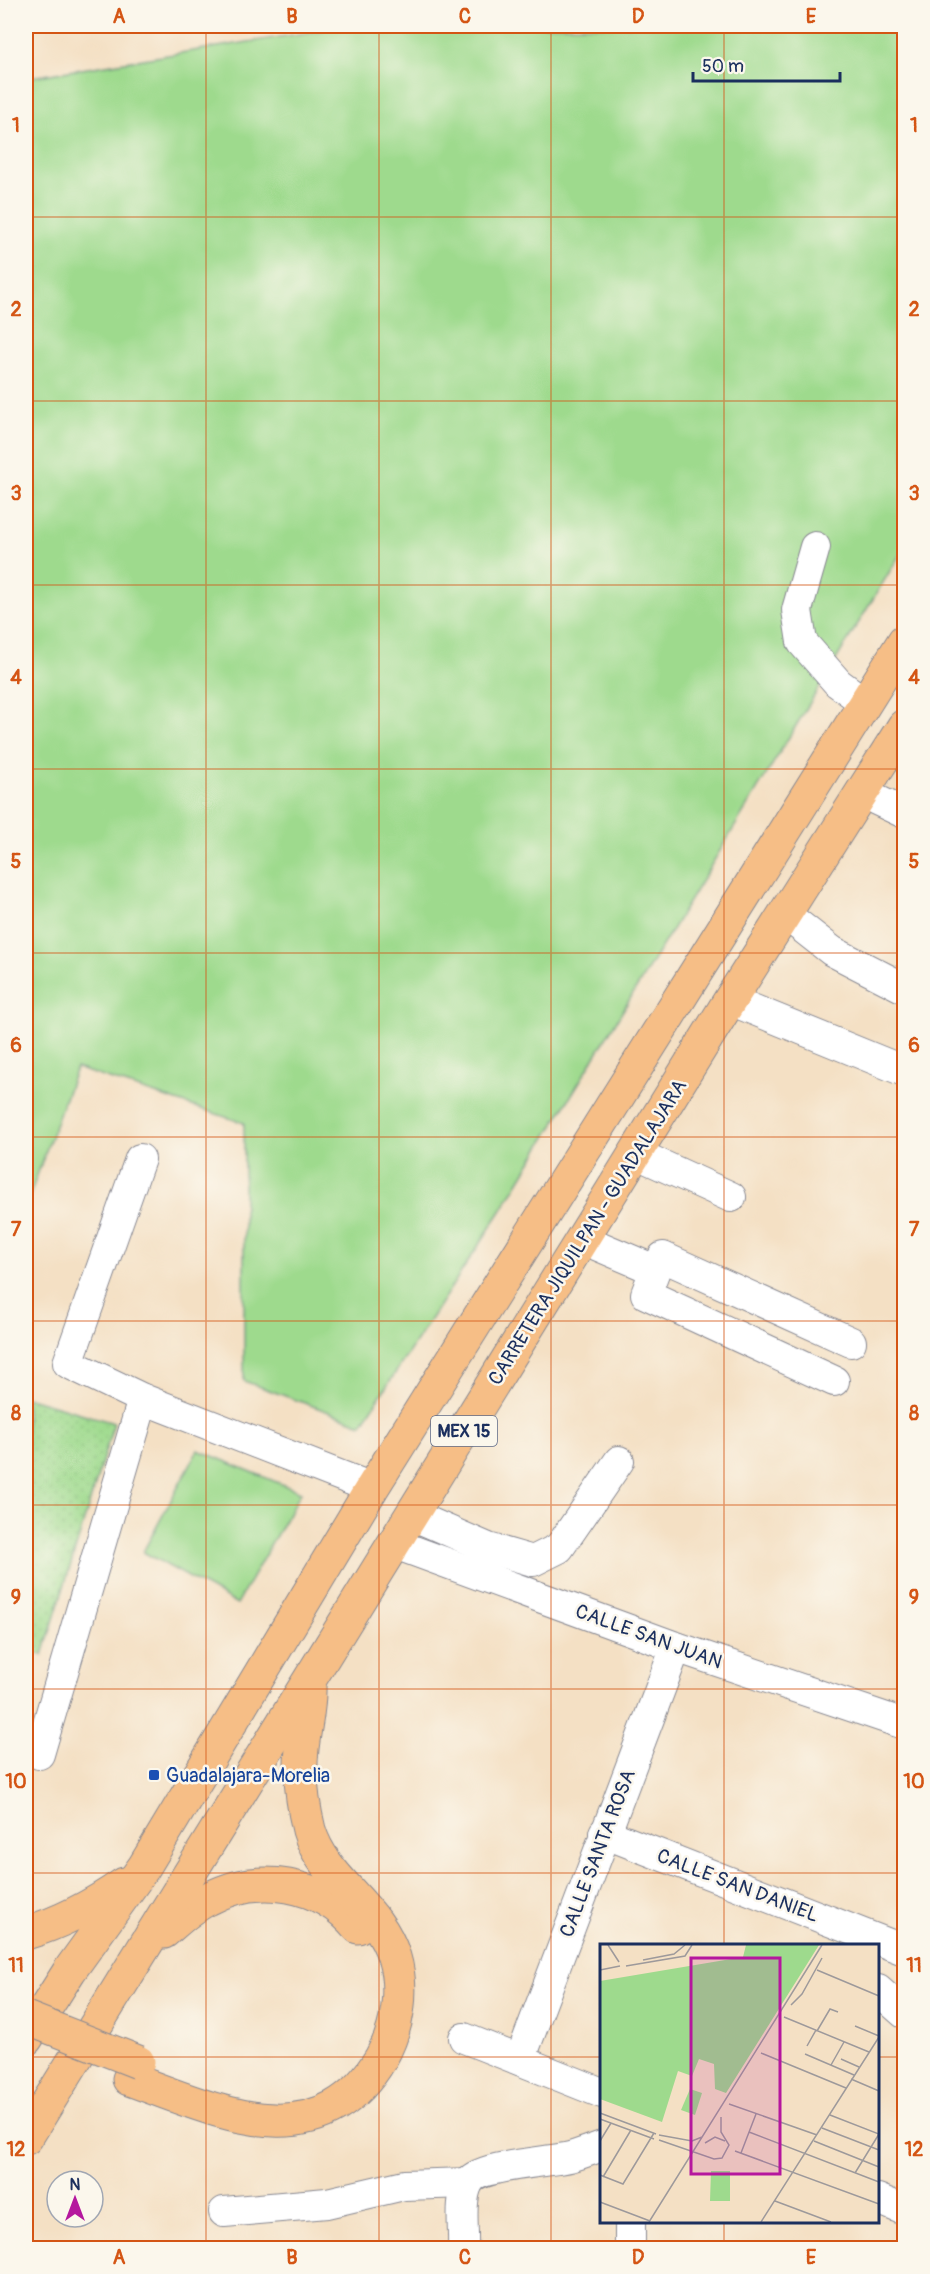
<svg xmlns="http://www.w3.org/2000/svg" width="930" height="2274" font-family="Pangolin,sans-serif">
<defs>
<pattern id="garden-dots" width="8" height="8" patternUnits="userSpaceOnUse" patternTransform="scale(1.5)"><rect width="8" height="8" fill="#9eda8d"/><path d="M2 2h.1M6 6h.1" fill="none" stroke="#88bb7c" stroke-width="1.8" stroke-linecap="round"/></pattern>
</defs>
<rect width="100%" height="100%" fill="#fbf7ec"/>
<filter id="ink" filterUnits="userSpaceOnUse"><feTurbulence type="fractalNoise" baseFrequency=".0167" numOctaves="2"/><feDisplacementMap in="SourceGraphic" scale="12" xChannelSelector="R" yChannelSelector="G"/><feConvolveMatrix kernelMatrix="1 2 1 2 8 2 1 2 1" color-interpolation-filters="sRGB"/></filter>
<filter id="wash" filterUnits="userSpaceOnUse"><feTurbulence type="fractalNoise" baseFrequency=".008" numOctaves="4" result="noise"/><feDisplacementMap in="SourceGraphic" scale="24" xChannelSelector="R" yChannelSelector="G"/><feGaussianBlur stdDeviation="1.35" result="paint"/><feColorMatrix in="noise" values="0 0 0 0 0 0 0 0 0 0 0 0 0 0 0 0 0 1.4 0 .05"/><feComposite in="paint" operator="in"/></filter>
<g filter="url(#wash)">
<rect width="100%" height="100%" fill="#f4e0c4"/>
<g fill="#9eda8d" stroke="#5c8476" stroke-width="1.5">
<path d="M348,26h556v522l-403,663 -139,213 -118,-43v-258l-168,-55 -50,138v-1128z"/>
<path d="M198,1450l103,42 -64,112 -94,-52z"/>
</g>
<path fill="url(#garden-dots)" stroke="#5c8476" stroke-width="1.5" d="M26,1397l88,26 -71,232 -17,-5z"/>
</g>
<g filter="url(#ink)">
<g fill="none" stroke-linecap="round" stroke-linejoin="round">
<defs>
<g id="minor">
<path d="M815,547l-18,63 5,32 36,41 27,20"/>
<path d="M862,793l42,20"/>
<path d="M785,914l47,37 72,37"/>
<path d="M730,1000l174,71"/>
<path d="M635,1153l96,44"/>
<path d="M140,1159l-72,204 75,36 229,89"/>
<path d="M582,1239l73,31"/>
<path d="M834,1381l-188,-87 9,-24 8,-13 188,85"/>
<path d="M412,1515l76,33 45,13 26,-13 60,-87"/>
<path d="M395,1544l281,103 228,77"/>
<path d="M39,1754l104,-355"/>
<path d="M604,1833l300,117"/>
<path d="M878,1990l26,23"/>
<path d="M464,2038l138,55"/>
<path d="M520,2060l156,-413"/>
<path d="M878,2199l26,11"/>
<path d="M224,2212l103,-9 77,-18 64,-2"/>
<path d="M463,2248c1,-19 -4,-47 5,-65 9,-18 82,-21 102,-26 11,-3 21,-7 32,-11"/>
<path d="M630,2248v-26"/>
</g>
<g id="highway">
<path d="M164,1932c14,-12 27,-25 44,-33 51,-27 113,-17 150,28"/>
<path d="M26,1933c34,-10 68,-28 98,-49"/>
<path d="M26,2039l44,-69 74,-103 228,-379 532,-847"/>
<path d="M129,2079c87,31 190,84 252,-21 17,-30 23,-68 13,-101 -16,-52 -70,-76 -85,-127 -6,-24 -10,-55 -7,-81 2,-21 8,-41 7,-63"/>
<path d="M26,2138l704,-1138 174,-274"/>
</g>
</defs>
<use href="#minor" stroke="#888891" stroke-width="32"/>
<use href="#highway" stroke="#888891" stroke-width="35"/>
<use href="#minor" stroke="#fff" stroke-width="30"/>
<use href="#highway" stroke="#f6be86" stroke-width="33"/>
<defs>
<path id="highway-bridge" d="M26,2018l112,44"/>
</defs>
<use href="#highway-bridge" stroke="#888891" stroke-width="35" stroke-linecap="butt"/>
<use href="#highway-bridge" stroke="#f6be86" stroke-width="33"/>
</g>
</g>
<path fill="none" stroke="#d45514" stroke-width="1.5" stroke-opacity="0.55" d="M206,26v2222M379,26v2222M551,26v2222M724,26v1920M26,217h878M26,401h878M26,585h878M26,769h878M26,953h878M26,1137h878M26,1321h878M26,1505h878M26,1689h878M26,1873h878M26,2057h576M878,2057h26M724,2222v26"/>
<rect fill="#1a4fb4" stroke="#fbf7ec" stroke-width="2" x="148" y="1769" width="12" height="12" rx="3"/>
<g text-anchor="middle" stroke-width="5" stroke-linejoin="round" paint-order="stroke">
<rect fill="#fbf7ec" stroke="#5e6b89" stroke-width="1.5" x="431" y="1416" width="66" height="30" rx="4.5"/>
<g font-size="18" font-weight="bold" fill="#1b2f5e">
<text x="464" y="1437">MEX 15</text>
</g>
<g font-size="20" fill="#1b2f5e" stroke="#fbf7ec">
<text transform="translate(587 1232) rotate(-58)" y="7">CARRETERA JIQUILPAN - GUADALAJARA</text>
<text transform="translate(649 1636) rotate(20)" y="7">CALLE SAN JUAN</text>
<text transform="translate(597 1853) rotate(-69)" y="7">CALLE SANTA ROSA</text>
<text transform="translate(738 1885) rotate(21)" y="7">CALLE SAN DANIEL</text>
</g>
<g font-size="20" fill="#164399" stroke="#fbf7ec" text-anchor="start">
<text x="166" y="1782">Guadalajara-Morelia</text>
</g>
</g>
<g transform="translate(600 1944)">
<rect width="279" height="279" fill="#f4e0c4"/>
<path d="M146,1h73l-93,148 -11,-4 -1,-25 -15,-5 -7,17 -14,-5 -16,51 -62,-23v-118l143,-24zM111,227h19v30h-20z" fill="#9eda8d"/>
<path d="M90,145l12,4 -7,22 -14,-5z" fill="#9eda8d"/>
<path fill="none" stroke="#9d999b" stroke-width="1.5" d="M8,1l11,17M43,16l31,-6 11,-9M26,22l59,-10 7,-11M0,26l20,-4M217,26l62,26M191,61l11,-11 20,-36M184,73l85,35M255,82l24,10M217,87l13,-22 8,3M207,102l9,-16M161,109l85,35M205,110l49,21M241,115l18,8M231,121l13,-23M251,135l28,12M129,160l88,31M0,169l56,21M230,171l49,19 -24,39M0,175l54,20M222,184l57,22M149,188l130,50M59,191l33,6 10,-4M59,196l55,19 8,-1 7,-13 -8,-13v-15M0,197l11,-18M214,197l65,26M105,199l10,-6 10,4M135,207l144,53M141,209l15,-39M0,231l23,9 31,-51M3,233l28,-47M175,257l56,21M0,258l50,19M49,278l173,-277M161,278l118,-185"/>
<path fill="#b5179e" fill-opacity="0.15" stroke="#b5179e" stroke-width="3" d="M91,14h89v216h-89z"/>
<rect width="279" height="279" fill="none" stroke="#1b2f5e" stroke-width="3"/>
</g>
<rect width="930" height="2274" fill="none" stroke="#fbf7ec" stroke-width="66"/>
<g transform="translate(75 2199)"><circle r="28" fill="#fbf7ec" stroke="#a1a7b3" stroke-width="1.5"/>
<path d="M0-4.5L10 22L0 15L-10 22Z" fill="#b5179e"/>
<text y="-9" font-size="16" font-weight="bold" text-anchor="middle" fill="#1b2f5e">N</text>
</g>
<path d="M693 72v9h147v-9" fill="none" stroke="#1b2f5e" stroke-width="3"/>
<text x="702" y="72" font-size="18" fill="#1b2f5e" stroke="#fbf7ec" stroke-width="4.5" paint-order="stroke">50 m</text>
<rect x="33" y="33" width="864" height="2208" fill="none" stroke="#d45514" stroke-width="2"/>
<g font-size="20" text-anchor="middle" font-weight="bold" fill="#d45514">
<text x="119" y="23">A</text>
<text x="292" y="23">B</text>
<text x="465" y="23">C</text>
<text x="638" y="23">D</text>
<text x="811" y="23">E</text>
<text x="16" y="132">1</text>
<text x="914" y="132">1</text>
<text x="16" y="316">2</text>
<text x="914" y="316">2</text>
<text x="16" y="500">3</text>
<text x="914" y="500">3</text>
<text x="16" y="684">4</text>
<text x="914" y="684">4</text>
<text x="16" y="868">5</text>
<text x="914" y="868">5</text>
<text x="16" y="1052">6</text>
<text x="914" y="1052">6</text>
<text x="16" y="1236">7</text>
<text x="914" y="1236">7</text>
<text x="16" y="1420">8</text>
<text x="914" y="1420">8</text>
<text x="16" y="1604">9</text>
<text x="914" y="1604">9</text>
<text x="16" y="1788">10</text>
<text x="914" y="1788">10</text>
<text x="16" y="1972">11</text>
<text x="914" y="1972">11</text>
<text x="16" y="2156">12</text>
<text x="914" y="2156">12</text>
<text x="119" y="2264">A</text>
<text x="292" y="2264">B</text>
<text x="465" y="2264">C</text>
<text x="638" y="2264">D</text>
<text x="811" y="2264">E</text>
</g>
</svg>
